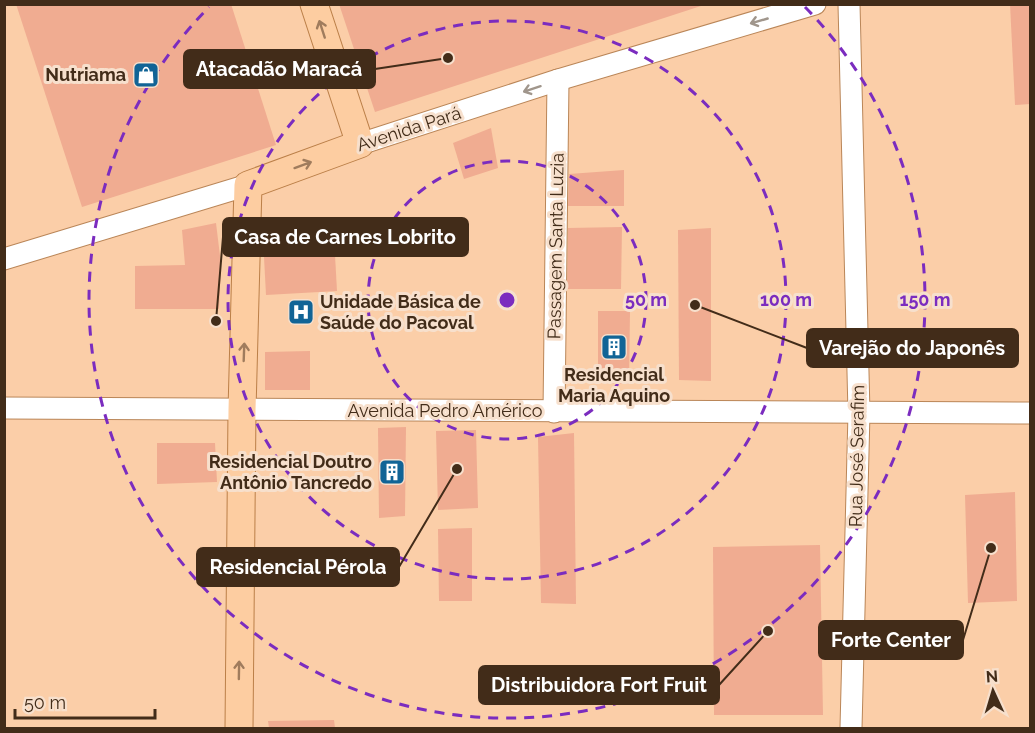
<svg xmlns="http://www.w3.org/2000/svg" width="1035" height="733" font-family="Raleway,sans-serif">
<rect width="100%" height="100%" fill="#fbcea8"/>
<g fill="#f0ac91">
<path d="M16,4h215l45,141 -194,62z"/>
<path d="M339,4h365v1l-329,107z"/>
<path d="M1010,4h20v100l-15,1z"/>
<path d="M491,128l7,40 -34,11 -11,-36z"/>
<path d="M624,170v36h-56l1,-32z"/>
<path d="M216,223l5,41 -2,45h-84v-43l50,-1 -3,-35z"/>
<path d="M622,227l-1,62h-54l1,-61z"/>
<path d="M711,228v153l-32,-1 -1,-150z"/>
<path d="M335,255l2,36 -71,4 -2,-38z"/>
<path d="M598,311h32l-1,73 -31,-1z"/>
<path d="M310,351v39h-45v-38z"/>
<path d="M406,427l-1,89 -26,2 -1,-90z"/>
<path d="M476,430l2,78 -40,2 -2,-79z"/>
<path d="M574,433l2,171 -35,-1 -3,-166z"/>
<path d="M157,443h58l2,39 -60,2z"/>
<path d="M1015,492l2,109 -49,2 -3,-108z"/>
<path d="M472,528v73h-33l-1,-72z"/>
<path d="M820,545l3,170h-109l-1,-168z"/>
<path d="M334,720l1,8h-66l-1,-7z"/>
</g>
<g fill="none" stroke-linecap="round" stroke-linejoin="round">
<defs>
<g id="minor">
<path d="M849,4l10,409 -8,315"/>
<path d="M360,144l198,-64 257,-76"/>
<path d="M4,259l244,-74"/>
<path d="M4,408l1026,5"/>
<path d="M554,412l4,-332"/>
</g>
<path id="major" d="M239,728l3,-318 6,-225 112,-41 -46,-140"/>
</defs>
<use href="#minor" stroke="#ba8658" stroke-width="23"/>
<use href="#major" stroke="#bb7f48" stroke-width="29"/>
<use href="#minor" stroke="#fff" stroke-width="21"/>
<use href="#major" stroke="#fdcda1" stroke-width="27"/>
</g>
<defs><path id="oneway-shaft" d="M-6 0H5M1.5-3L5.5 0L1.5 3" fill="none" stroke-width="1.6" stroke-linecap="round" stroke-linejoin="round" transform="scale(1.5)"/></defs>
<g stroke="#a0968c">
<use href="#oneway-shaft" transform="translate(759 21) rotate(164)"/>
<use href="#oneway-shaft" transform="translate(532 89) rotate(162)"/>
</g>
<g stroke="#a07c5d">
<use href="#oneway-shaft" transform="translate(322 29) rotate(-108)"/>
<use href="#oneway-shaft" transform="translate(303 165) rotate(-20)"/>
<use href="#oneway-shaft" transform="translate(244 352) rotate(-88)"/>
<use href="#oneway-shaft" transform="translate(239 670) rotate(-89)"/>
</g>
<g fill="none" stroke="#7b2cbf" stroke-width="3" stroke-dasharray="10 8">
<circle cx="507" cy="300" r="139"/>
<circle cx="507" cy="300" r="279"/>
<path d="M805 7A418 418 0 1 1 209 7"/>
</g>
<defs>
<symbol id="shop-square" viewBox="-11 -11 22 22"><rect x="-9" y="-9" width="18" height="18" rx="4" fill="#116496" stroke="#f7e0cd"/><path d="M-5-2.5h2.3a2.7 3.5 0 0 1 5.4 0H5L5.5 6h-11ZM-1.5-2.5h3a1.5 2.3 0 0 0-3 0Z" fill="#fff"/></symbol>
<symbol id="hospital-square" viewBox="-11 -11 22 22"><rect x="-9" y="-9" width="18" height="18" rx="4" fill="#116496" stroke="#f7e0cd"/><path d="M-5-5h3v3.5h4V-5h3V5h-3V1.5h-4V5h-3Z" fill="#fff"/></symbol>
<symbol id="building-square" viewBox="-11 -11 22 22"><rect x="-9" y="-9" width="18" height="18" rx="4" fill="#116496" stroke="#f7e0cd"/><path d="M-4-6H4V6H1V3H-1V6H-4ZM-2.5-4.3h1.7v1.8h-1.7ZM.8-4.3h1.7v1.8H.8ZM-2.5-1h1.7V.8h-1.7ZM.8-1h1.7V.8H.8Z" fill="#fff"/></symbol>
</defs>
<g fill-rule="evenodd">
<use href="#shop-square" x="131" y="60" width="30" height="30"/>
<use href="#hospital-square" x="286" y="297" width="30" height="30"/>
<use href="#building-square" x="599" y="332" width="30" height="30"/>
<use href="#building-square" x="377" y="457" width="30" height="30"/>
</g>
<g text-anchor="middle" stroke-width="6" stroke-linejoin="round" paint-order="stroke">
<g font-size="18" font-weight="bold" fill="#422c19" stroke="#f7e0cd" text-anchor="end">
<text x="126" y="81">Nutriama</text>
<text x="320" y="308" text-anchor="start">Unidade Básica de<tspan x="320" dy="21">Saúde do Pacoval</tspan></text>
<text x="614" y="381" text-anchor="middle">Residencial<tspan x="614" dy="21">Maria Aquino</tspan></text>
<text x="372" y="468">Residencial Doutro<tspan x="372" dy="21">Antônio Tancredo</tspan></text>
</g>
<g font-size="18" fill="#422c19" stroke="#f7e0cd">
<text transform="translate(409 129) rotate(-18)" y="6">Avenida Pará</text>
<text transform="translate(556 246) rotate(-89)" y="6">Passagem Santa Luzia</text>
<text x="445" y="417">Avenida Pedro Américo</text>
<text transform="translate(857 456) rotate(-89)" y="6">Rua José Serafim</text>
</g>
</g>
<circle cx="507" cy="300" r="9" fill="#7b2cbf" stroke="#f7e0cd" stroke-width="3"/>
<g font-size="18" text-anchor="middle" font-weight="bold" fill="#7b2cbf" stroke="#f7e0cd" stroke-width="6" stroke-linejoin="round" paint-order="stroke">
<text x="646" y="306">50 m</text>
<text x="786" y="306">100 m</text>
<text x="925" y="306">150 m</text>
</g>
<path fill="none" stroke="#422c19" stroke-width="2" d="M448 58L375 69M216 321L223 237M695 305L807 348M457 469L399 567M991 548L963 640M768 631L719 685"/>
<g fill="#422c19" stroke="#f7e0cd" stroke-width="2">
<circle cx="448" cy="58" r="6"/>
<circle cx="216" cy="321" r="6"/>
<circle cx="695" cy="305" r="6"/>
<circle cx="457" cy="469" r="6"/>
<circle cx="991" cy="548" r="6"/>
<circle cx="768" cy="631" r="6"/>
</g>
<g fill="#422c19" stroke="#422c19" stroke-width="2">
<rect x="184" y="50" width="191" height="38" rx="6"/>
<rect x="223" y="218" width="245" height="38" rx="6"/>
<rect x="807" y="329" width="211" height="38" rx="6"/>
<rect x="197" y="548" width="202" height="38" rx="6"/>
<rect x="819" y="621" width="144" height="38" rx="6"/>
<rect x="479" y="666" width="240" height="38" rx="6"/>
</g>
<g font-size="20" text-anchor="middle" font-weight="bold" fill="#fff">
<text x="279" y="76">Atacadão Maracá</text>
<text x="345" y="244">Casa de Carnes Lobrito</text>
<text x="912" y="355">Varejão do Japonês</text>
<text x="298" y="574">Residencial Pérola</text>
<text x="891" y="647">Forte Center</text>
<text x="599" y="692">Distribuidora Fort Fruit</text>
</g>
<rect width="1035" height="733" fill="none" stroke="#422c19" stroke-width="12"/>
<g transform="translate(993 691) rotate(356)" stroke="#f7e0cd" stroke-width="4.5" paint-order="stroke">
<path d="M0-4.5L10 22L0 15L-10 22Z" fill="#422c19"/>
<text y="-9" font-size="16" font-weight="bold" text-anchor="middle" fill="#422c19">N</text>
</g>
<path d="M15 709v9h140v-9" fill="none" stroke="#422c19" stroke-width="3"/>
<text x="24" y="709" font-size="18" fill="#422c19" stroke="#f7e0cd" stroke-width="4.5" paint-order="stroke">50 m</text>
</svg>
